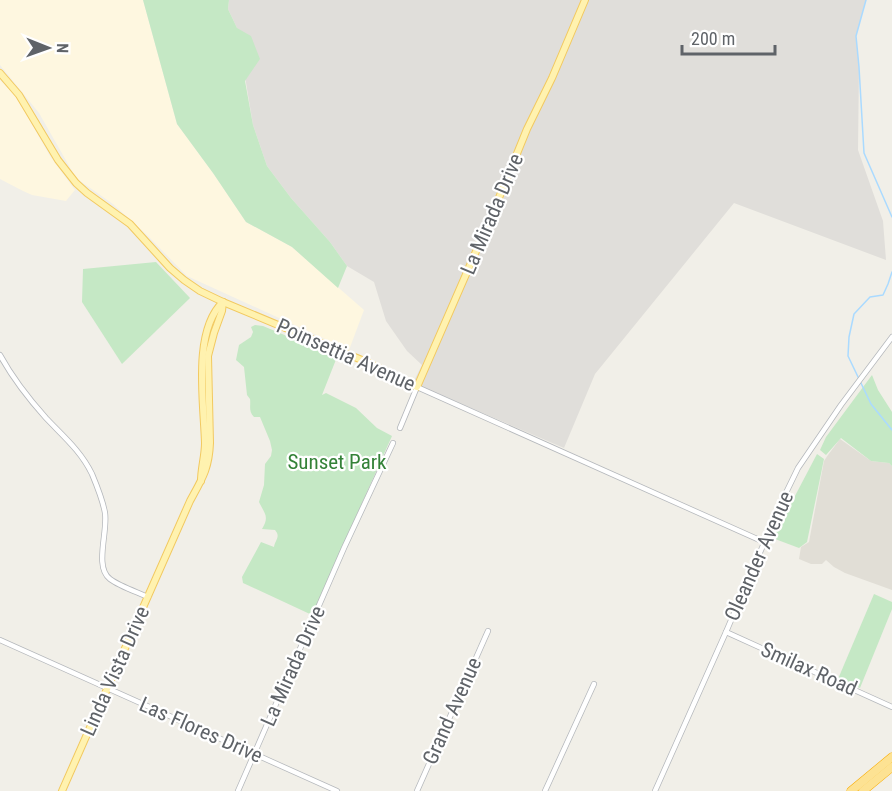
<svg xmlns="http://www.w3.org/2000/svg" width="892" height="791" font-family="'Roboto Condensed',sans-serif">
<rect width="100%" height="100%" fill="#f1efe8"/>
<g fill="#fef7e0">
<path d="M0,0h143l34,124 36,49 33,49 46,25 72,63 -15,40 -162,-74 -39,-40 -35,-32 -37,-26 -37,-65 -39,-48z"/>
<path d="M0,80l16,16 34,60 25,34 -9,11 -34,-6 -9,-4 -23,-12z"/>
</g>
<path fill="#e0deda" d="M229,0h637l-10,36 3,31 -1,83 25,71 3,39 -152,-57 -139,171 -31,74 -151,-65 9,-18 -15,-14 -21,-30 -12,-39 -27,-16 -17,-24 -39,-44 -24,-32 -14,-41 -16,-97 -9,-19z"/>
<path fill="#e1ded6" d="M840,439l31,22 18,2 3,3v124l-47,-17 -11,-6 -8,-7 -4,4h-11l-12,-5 2,-12 8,-5 15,-81 4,-6z"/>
<g fill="#c5e8c5">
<path d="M143,0h86l-1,9 9,19 14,8 9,23 -15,22 8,44 14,41 24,32 39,44 17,24 -9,22 -46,-41 -46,-25 -33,-49 -36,-49z"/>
<path d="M156,262l34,36 -68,66 -40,-62 1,-33z"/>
<path d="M255,325l8,1 74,31 -15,38 4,-2 30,15 21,20 15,8 -80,179 -69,-32 -1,-6 19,-35 13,5c1,-7 7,-10 1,-17l-13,-1c8,-13 2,-16 -3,-27l5,-17 1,-21 6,-8 1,-6 -2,-9 -10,-24h-6c-6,-6 -3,-12 -4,-18l-3,-4 -3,-28 -8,-7 3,-15 12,-8 2,-5 -2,-5z"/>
<path d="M872,375l6,15 14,22v54l-3,-3 -18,-2 -30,-23 -15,17 -6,-5 6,-13z"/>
<path d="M817,454l7,5 -17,83 -8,6 -24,-9v-5z"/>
<path d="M874,594l18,8v7l-32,79 -22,-9z"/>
</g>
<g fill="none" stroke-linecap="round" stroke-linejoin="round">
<g stroke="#aadaff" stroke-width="1.5">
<path d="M866,0l-10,36 3,31 5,86 28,64"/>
<path d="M892,272l-4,12 -5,11 -13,2 -16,17 -5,23 -1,19 23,48 21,26"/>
</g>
<defs>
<g id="minor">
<path d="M0,355c12,22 29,44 46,63 17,18 35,33 46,56 5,12 11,27 13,39 3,19 -11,54 5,66 9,7 27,13 38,18"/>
<path d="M400,428l17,-41c116,52 232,103 347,155"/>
<path d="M726,632l166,75"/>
<path d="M0,640l337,151"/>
<path d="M238,791l106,-243 49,-105"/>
<path d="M417,791l71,-160"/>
<path d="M545,791l49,-107"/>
<path d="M655,791l71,-159 56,-131 16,-33 43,-63 51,-68"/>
</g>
<g id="major">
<path d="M0,73l19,22 39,65 18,23 11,10 43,31 40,44 14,12 16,11 23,11 146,61 48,24 77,-177 33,-81 25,-51 33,-78"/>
<path d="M201,481c0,-13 4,-25 4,-38 -1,-39 -13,-112 18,-141"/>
<path d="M62,791l128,-290c12,-22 19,-32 20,-58l-2,-87 6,-23 8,-22 1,-9"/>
</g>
<g id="highway">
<path d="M851,791l41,-34"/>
<path d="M863,791l29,-24"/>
</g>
</defs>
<use href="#minor" stroke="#b5b8bc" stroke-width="6"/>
<use href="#major" stroke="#f2c960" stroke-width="8"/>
<use href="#highway" stroke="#f9ab00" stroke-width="9"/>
<use href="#minor" stroke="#fff" stroke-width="4.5"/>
<use href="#major" stroke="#fff2af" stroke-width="6"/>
<use href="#highway" stroke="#fde293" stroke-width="8"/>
</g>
<g text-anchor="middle" stroke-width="4.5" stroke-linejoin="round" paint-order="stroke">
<g font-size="21" fill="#5f6368" stroke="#fff">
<text transform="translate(492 214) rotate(-67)" y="7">La Mirada Drive</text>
<text transform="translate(346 355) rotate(24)" y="7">Poinsettia Avenue</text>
<text transform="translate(759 556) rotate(-66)" y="7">Oleander Avenue</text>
<text transform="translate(293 666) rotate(-66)" y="7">La Mirada Drive</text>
<text transform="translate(809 669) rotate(24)" y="7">Smilax Road</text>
<text transform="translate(115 671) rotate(-66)" y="7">Linda Vista Drive</text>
<text transform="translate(452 711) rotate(-66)" y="7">Grand Avenue</text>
<text transform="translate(201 730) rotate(24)" y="7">Las Flores Drive</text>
</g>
<g font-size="21" fill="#348238" stroke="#fff">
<text x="337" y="469">Sunset Park</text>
</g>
</g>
<g transform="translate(48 48) rotate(91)" stroke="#ffffff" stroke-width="4.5" paint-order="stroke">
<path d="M0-4.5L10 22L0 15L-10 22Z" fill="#5f6368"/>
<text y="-9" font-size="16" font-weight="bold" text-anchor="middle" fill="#5f6368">N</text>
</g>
<path d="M682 45v9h93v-9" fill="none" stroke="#5f6368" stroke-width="3"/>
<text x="691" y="45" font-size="18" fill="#5f6368" stroke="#ffffff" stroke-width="4.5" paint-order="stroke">200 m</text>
</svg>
